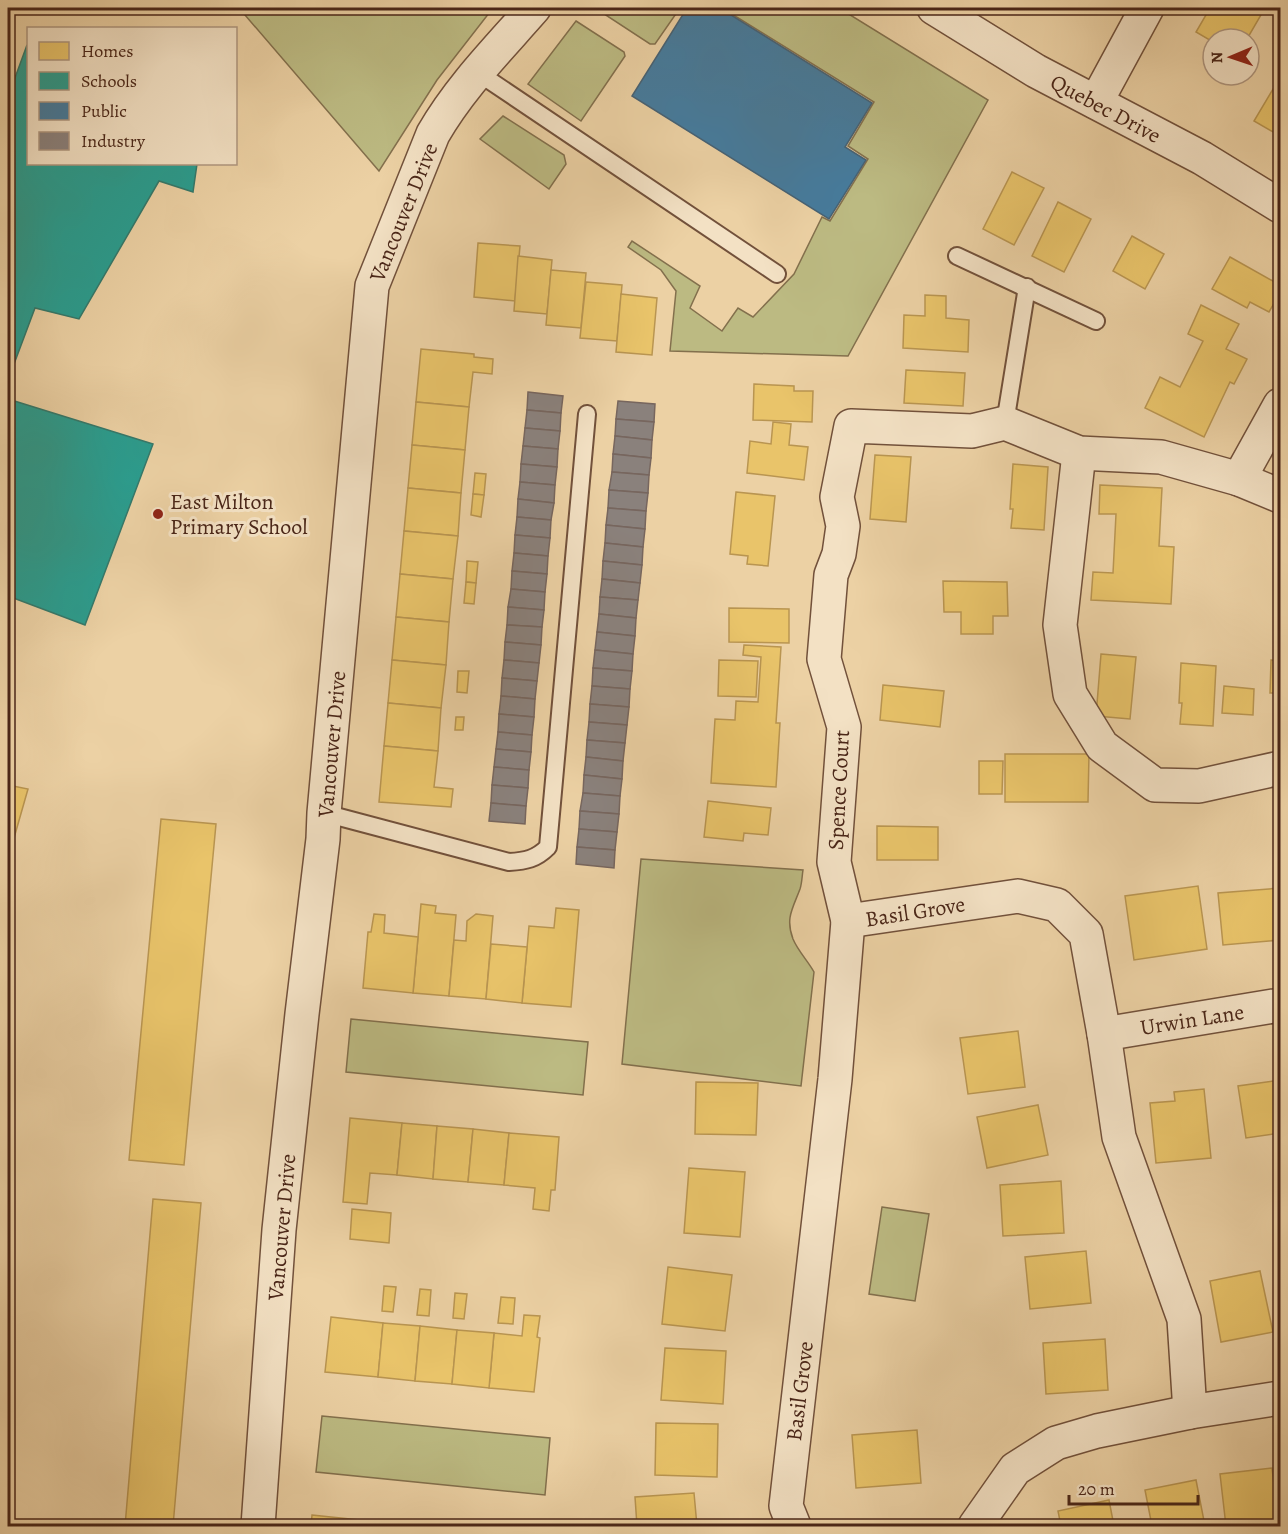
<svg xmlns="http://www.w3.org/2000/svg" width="1288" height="1534" font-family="Alegreya,serif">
<rect width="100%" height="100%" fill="#ecd1a4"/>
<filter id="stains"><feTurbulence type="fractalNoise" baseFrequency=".00333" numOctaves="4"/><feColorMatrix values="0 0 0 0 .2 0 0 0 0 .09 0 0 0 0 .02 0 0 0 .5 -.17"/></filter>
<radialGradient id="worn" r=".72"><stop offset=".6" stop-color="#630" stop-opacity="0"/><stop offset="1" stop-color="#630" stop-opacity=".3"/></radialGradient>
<g fill="#bcba82" stroke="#83704d" stroke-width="1.5">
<path d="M239,8h254l-56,72 -58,91z"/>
<path d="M595,8h85l-25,36h-5z"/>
<path d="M722,8h117l149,92 -140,256 -178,-5 6,-60 -15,-21 -33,-23 4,-6 68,45 -10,22 32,23 16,-23 15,9 41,-43 28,-57 8,4 38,-62 -20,-13 26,-44z"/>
<path d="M576,21l48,31 1,4 -44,65 -53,-37z"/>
<path d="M503,116l61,39 2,9 -17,25 -69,-50z"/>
<path d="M641,859l162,11c-1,6 -1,13 -3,19 -7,19 -15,29 -7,50 5,12 15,22 21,33l-13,114 -179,-22z"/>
<path d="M351,1019l237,23 -5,53 -237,-23z"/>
<path d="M882,1207l47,7 -14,87 -46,-7z"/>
<path d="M322,1416l228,22 -5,57 -229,-23z"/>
</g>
<g fill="#e9c46a" stroke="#b99551" stroke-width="1.5">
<path d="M1210,8h55l-18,31h-34v3l-17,-10z"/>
<path d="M1279,79l1,1v56l-26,-15z"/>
<path d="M1012,172l32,16 -30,57 -31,-16z"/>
<path d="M1058,202l33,17 -27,53 -32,-16z"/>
<path d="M1132,236l32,18 -19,35 -32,-18z"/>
<path d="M478,243l42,3 -5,55 -41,-4z"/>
<path d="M518,256l34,4 -5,54 -33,-3z"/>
<path d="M1230,257l50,28v8l-11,19 -19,-10 -3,6 -35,-19z"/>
<path d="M551,270l35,3 -5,55 -35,-3z"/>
<path d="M586,282l36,3 -5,56 -37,-3z"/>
<path d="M621,294l36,4 -5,57 -36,-3z"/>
<path d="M925,295l21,1v22l23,2 -1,32 -65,-4 1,-33 21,1z"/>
<path d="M1201,305l38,19 -13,25 21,10 -13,25 -4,-2 -26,55 -59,-29 15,-31 20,10 23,-46 -15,-7z"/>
<path d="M421,349l53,5v3l19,2 -1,15 -19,-2 -4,35 -53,-5z"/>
<path d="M906,370l59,3 -2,33 -59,-3z"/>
<path d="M754,384l40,2v5h19l-1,31 -59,-2z"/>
<path d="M416,402l53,5 -4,43 -53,-5z"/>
<path d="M773,422l18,2 -2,21 19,2 -4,33 -57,-7 3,-32 21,3z"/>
<path d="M412,445l53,5 -4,43 -53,-5z"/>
<path d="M875,455l36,2 -5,65 -36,-3z"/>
<path d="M1013,464l35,3 -4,63 -33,-2 2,-19h-3z"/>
<path d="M475,473l11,1 -2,21 -11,-1z"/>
<path d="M1100,485l62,3 -3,58 15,1 -3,57 -80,-4 2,-28 20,1 3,-59h-17z"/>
<path d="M408,488l53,5 -3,43 -54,-5z"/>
<path d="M736,492l39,4 -7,70 -21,-2 1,-8 -18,-2z"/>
<path d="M473,494l11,1 -3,22 -10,-2z"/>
<path d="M404,531l54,5 -5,43 -53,-5z"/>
<path d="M467,561l11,1 -2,21 -10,-1z"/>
<path d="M400,574l53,5 -4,43 -53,-5z"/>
<path d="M943,581l64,1 1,34h-15v18h-32v-22h-17z"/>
<path d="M466,582l10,1 -2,21 -10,-1z"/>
<path d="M1277,605h3v38l-6,-1z"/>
<path d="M729,608l60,1v34l-60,-1z"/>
<path d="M396,617l53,5 -3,43 -54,-5z"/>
<path d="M744,645l37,2 -5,76h4l-4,64 -65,-4 4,-64 20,1 1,-19 22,1 3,-45 -18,-2z"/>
<path d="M1101,654l35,3 -6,62 -34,-3z"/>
<path d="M392,660l54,5 -5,43 -53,-5z"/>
<path d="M719,660l39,1 -2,36 -38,-1z"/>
<path d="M1271,660l9,1v32h-10z"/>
<path d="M1181,663l35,3 -3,60 -33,-2 2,-21h-3z"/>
<path d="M458,671h11l-2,22 -10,-1z"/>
<path d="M883,685l61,6 -4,36 -60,-7z"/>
<path d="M1224,686l30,3 -1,26 -31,-2z"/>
<path d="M388,703l53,5 -3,43 -54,-5z"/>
<path d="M456,717h8l-1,13h-8z"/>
<path d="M384,746l54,5 -4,36 19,2 -2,18 -72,-5z"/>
<path d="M1005,754h84l-1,48h-83z"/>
<path d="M979,761h24l-1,33h-23z"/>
<path d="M8,785l20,4 -16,56 -4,-1z"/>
<path d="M708,801l63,7 -3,27 -24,-2 -1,8 -39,-4z"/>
<path d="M161,819l55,5 -32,341 -55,-5z"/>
<path d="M877,826l61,1v33h-61z"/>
<path d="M1198,886l9,63 -73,11 -9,-64z"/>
<path d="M1280,888v52l-57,5 -5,-52z"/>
<path d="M421,904l15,2 -1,7 21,2 -7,81 -36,-3z"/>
<path d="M556,908l23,2 -8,97 -49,-4 7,-77 25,2z"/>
<path d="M374,914l11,1 -1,18 34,4 -5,56 -50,-5 5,-56h3z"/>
<path d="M476,914l17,2 -7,83 -37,-3 5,-56 12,1 1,-20z"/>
<path d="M491,944l36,3 -5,56 -36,-4z"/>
<path d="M1018,1031l7,56 -57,7 -8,-56z"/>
<path d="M1280,1080v53l-34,5 -8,-52z"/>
<path d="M696,1082l62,1 -2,52 -61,-1z"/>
<path d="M1204,1089l7,69 -55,5 -6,-60 25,-2 -1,-9z"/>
<path d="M1038,1105l10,50 -61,13 -10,-51z"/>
<path d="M350,1118l52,5 -5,52 -27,-2 -3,31 -24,-2z"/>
<path d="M402,1123l35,3 -4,53 -36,-4z"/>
<path d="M437,1126l36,3 -5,53 -35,-3z"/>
<path d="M473,1129l36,4 -5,52 -36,-3z"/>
<path d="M509,1133l50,4 -4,53h-4l-2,21 -16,-2 2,-21 -31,-3z"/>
<path d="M689,1168l56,4 -5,65 -56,-4z"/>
<path d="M1061,1181l3,52 -61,3 -3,-51z"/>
<path d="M153,1199l48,4 -28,323h-48z"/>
<path d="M352,1209l39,4 -2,30 -39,-4z"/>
<path d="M1086,1251l5,52 -61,6 -5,-52z"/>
<path d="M668,1267l64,8 -7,56 -63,-7z"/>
<path d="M1260,1271l13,61 -52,10 -11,-61z"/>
<path d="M384,1286l12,1 -3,25 -11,-1z"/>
<path d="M420,1289l11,1 -2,26 -12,-1z"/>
<path d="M455,1293l12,1 -3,25 -11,-1z"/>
<path d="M501,1297l14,1 -2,26 -15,-1z"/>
<path d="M524,1315l16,1 -3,21 3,1 -6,54 -45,-4 5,-55 28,3z"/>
<path d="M331,1317l52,6 -5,54 -53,-5z"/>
<path d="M383,1323l37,3 -5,55 -37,-4z"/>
<path d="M420,1326l37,4 -5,54 -37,-3z"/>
<path d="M457,1330l37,3 -5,55 -37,-4z"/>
<path d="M1105,1339l3,51 -62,4 -3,-51z"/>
<path d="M665,1348l61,3 -3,53 -62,-4z"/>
<path d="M656,1423l62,1 -1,53 -62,-2z"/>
<path d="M917,1430l4,53 -65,5 -4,-53z"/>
<path d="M1272,1468l7,58h-53l-6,-52z"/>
<path d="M1196,1480l9,46h-53l-7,-36z"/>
<path d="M694,1493l3,33h-60l-2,-29z"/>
<path d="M1109,1500l5,26h-53l-3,-15z"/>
<path d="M312,1515l47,5v6h-48z"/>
<path d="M359,1520l39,3 -1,3h-38z"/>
</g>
<g fill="#2a9d8f" stroke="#34796b" stroke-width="1.5">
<path d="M27,45l1,119h169l-4,28 -34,-11 -80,138 -44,-11 -27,72v-283z"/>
<path d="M8,399l145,45 -68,181 -77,-29z"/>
</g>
<path fill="#457b9d" stroke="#466275" stroke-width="1.5" d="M687,8h33l152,95 -27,44 21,13 -37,59 -197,-123z"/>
<g fill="#8a817c" stroke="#77665e" stroke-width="1.5">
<path d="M528,392l35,4 -2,17 -34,-3z"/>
<path d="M618,401l37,3 -1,18 -38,-3z"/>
<path d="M527,410l34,3 -1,18 -35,-3z"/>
<path d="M616,419l38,3 -2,18 -37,-4z"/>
<path d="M525,428l35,3 -2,18 -35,-3z"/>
<path d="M615,436l37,4 -1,18 -38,-4z"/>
<path d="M523,446l35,3 -1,18 -36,-3z"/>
<path d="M613,454l38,4 -2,17 -37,-3z"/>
<path d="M521,464l36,3 -2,18 -35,-3z"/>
<path d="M612,472l37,3 -1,18 -39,-3z"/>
<path d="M520,482l35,3 -1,18 -36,-4z"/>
<path d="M609,490l39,3 -2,18 -38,-3z"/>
<path d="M518,499l36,4 -3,17 -34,-3z"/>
<path d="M608,508l38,3 -1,18 -39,-4z"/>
<path d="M517,517l34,3 -1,18 -35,-3z"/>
<path d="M606,525l39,4 -2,18 -38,-4z"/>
<path d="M515,535l35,3 -2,18 -34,-3z"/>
<path d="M605,543l38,4 -1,18 -39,-4z"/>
<path d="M514,553l34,3 -1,18 -35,-3z"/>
<path d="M603,561l39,4 -2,18 -38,-4z"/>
<path d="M512,571l35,3 -2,18 -34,-3z"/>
<path d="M602,579l38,4 -2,17 -38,-3z"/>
<path d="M511,589l34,3 -1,18 -36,-3z"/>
<path d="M600,597l38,3 -2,18 -37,-4z"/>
<path d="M508,607l36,3 -2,17 -35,-2z"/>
<path d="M599,614l37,4 -1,18 -38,-4z"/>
<path d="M507,625l35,2 -1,18 -36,-3z"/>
<path d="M597,632l38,4 -2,18 -38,-4z"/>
<path d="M505,642l36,3 -2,18 -35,-3z"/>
<path d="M595,650l38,4 -1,17 -39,-3z"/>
<path d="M504,660l35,3 -2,18 -35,-3z"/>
<path d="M593,668l39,3 -2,18 -38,-3z"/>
<path d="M502,678l35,3 -2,18 -34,-3z"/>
<path d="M592,686l38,3 -1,18 -39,-3z"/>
<path d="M501,696l34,3 -1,18 -35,-3z"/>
<path d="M590,704l39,3 -2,18 -38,-3z"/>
<path d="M499,714l35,3 -2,18 -34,-3z"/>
<path d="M589,722l38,3 -2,18 -38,-3z"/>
<path d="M498,732l34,3 -1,17 -35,-3z"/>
<path d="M587,740l38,3 -2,18 -37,-4z"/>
<path d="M496,749l35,3 -2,18 -35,-3z"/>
<path d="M586,757l37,4 -1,18 -38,-4z"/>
<path d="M494,767l35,3 -1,18 -36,-3z"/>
<path d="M584,775l38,4 -2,17 -37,-3z"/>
<path d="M492,785l36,3 -2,18 -35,-3z"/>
<path d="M583,793l37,3 -1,18 -39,-3z"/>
<path d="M491,803l35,3 -1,18 -36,-3z"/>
<path d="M580,811l39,3 -2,18 -38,-3z"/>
<path d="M579,829l38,3 -2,18 -38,-3z"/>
<path d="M577,847l38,3 -1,18 -38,-4z"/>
</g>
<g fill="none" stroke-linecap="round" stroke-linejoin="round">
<defs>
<g id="service">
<path d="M477,72l300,202"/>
<path d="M957,256l139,65"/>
<path d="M1005,423l22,-136"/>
<path d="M324,813l185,49c17,-1 27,-3 39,-15l39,-433"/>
</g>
<g id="minor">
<path d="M934,8l102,63 166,87 78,48"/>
<path d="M1096,102l51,-94"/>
<path d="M1079,453l-19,172 10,69 32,52 53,39 44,1 81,-18"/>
<path d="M1239,479l41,17"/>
<path d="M848,921l170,-25 39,9 29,29 18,100 15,103 65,182 6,93"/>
<path d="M1104,1034l176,-29"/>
<path d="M258,1526l21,-296 23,-216 21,-175 1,-26 48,-527 61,-152c27,-47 66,-86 101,-126"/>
<path d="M794,1526l-8,-20 49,-427 13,-158 -14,-59 10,-135 -20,-68 7,-84 8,-21 4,-28 -6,-29 14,-71 121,5 33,-8 74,30 82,4 78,22 41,-74"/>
<path d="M975,1526l40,-57 41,-26 41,-12 93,-19 90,-14"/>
</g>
</defs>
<use href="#service" stroke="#72513b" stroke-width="20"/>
<use href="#minor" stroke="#72513b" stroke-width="36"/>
<use href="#service" stroke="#f3e1c4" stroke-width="16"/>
<use href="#minor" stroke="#f3e1c4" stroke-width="33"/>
</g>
<circle fill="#8f2418" stroke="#f3e1c4" stroke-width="2" cx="158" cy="514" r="6"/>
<g text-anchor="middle" stroke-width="6" stroke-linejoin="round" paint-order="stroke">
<g font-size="22" fill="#4a2618" stroke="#f3e1c4">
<text transform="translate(1106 108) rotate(28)" y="8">Quebec Drive</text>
<text transform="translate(403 212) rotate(-68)" y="8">Vancouver Drive</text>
<text transform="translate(331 744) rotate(-85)" y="8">Vancouver Drive</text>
<text transform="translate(838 790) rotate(-87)" y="8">Spence Court</text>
<text transform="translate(915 911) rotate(-9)" y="8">Basil Grove</text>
<text transform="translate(1192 1019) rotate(-9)" y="8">Urwin Lane</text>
<text transform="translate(281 1227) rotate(-85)" y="8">Vancouver Drive</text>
<text transform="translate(799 1391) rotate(-83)" y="8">Basil Grove</text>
</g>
<g font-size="22" fill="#4a2618" stroke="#f3e1c4" text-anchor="start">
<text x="170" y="509">East Milton<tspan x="170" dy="25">Primary School</tspan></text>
</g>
</g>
<rect width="1288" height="1534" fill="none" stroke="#ecd1a4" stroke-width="30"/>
<rect x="9" y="9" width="1270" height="1516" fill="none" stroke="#4a2618" stroke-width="3"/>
<rect x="15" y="15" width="1258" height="1504" fill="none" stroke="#4a2618" stroke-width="1.5"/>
<rect x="27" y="27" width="210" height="138" fill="#f3e1c4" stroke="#af967f" stroke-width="1.5"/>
<rect x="39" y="42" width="30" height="18" fill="#e9c46a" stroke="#af967f" stroke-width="1.5"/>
<text x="81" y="57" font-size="18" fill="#4a2618">Homes</text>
<rect x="39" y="72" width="30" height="18" fill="#2a9d8f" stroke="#af967f" stroke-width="1.5"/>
<text x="81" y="87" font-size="18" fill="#4a2618">Schools</text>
<rect x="39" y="102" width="30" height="18" fill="#457b9d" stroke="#af967f" stroke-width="1.5"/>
<text x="81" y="117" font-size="18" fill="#4a2618">Public</text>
<rect x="39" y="132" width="30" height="18" fill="#8a817c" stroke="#af967f" stroke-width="1.5"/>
<text x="81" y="147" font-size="18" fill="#4a2618">Industry</text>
<g transform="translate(1231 57) rotate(268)"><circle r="28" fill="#f3e1c4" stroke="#af967f" stroke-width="1.5"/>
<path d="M0-4.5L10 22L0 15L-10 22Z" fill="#8f2418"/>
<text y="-9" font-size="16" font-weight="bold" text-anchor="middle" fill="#4a2618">N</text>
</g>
<path d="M1069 1495v9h129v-9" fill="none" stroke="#4a2618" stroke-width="3"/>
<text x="1078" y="1495" font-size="18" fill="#4a2618" stroke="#f3e1c4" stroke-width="4.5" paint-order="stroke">20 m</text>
<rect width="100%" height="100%" filter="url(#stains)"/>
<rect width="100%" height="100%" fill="url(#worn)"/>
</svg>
